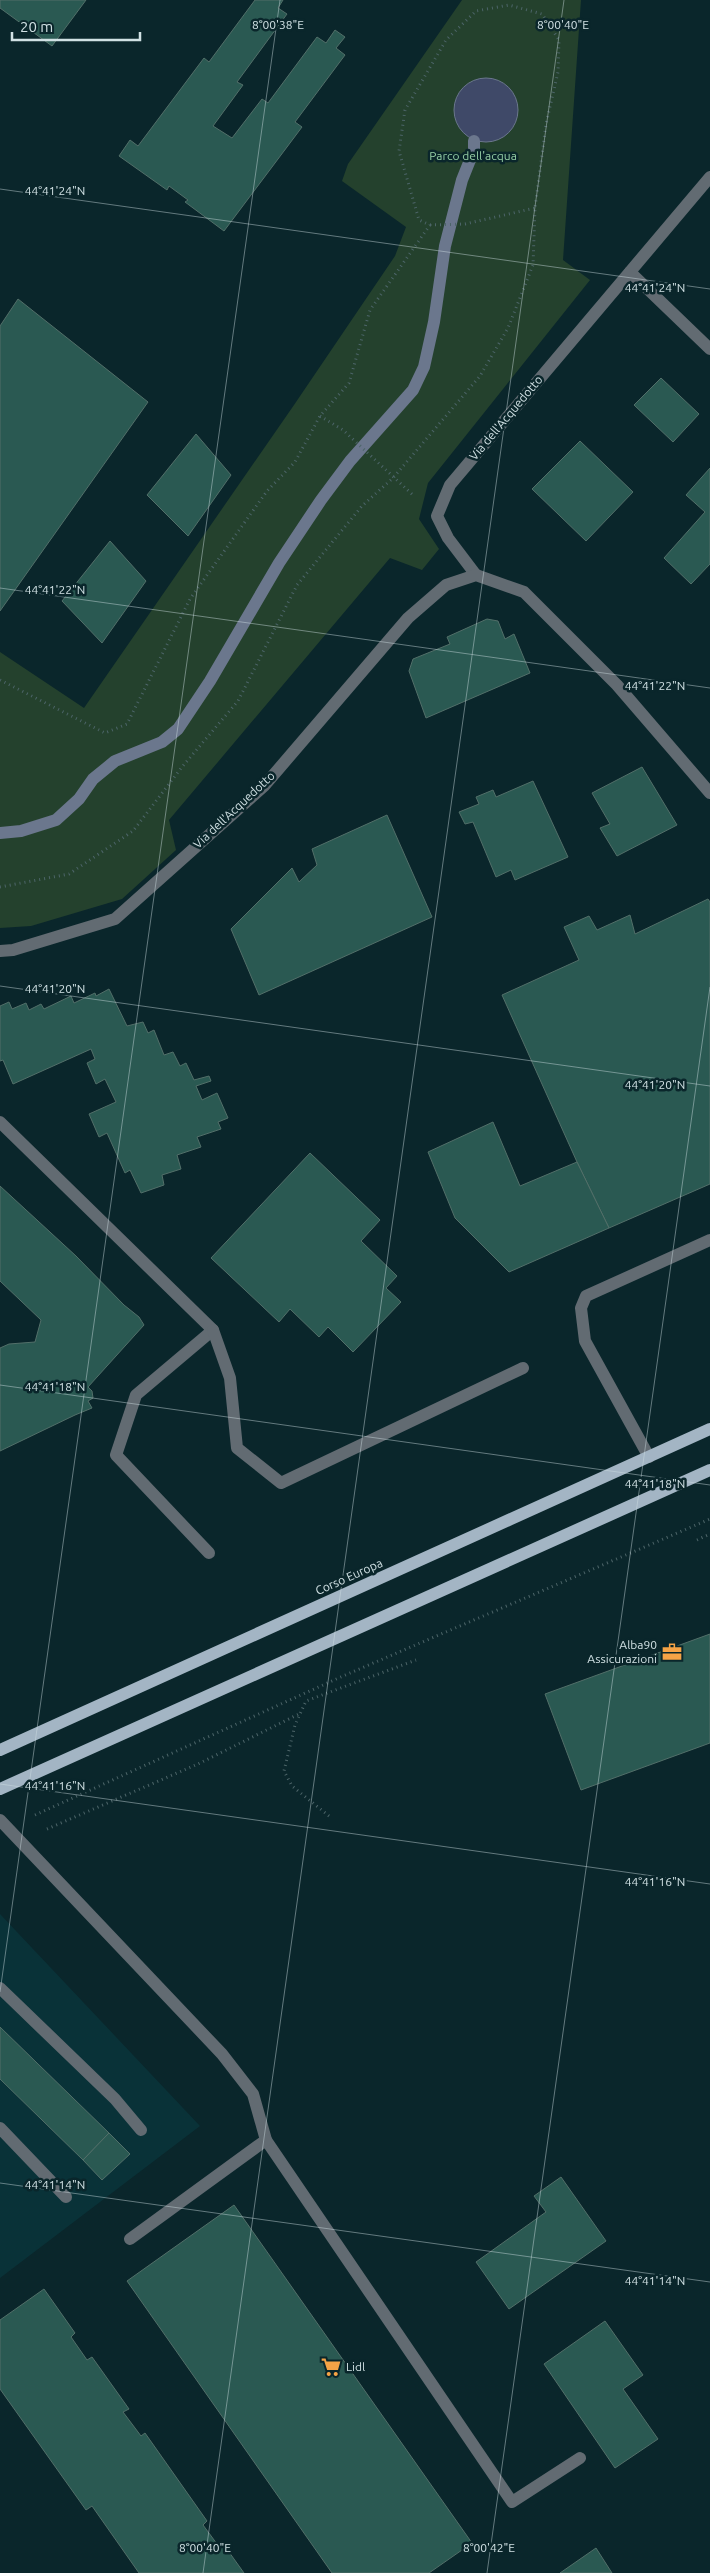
<svg xmlns="http://www.w3.org/2000/svg" width="710" height="2573" font-family="Ubuntu,sans-serif">
<rect width="100%" height="100%" fill="#0a262b"/>
<path fill="#093238" d="M0,1914l200,212 -200,152z"/>
<path fill="#24412d" d="M462,0h119l-18,260 27,20 -162,203 -9,36 20,30 -17,21 -32,-12 -221,262 7,30 -54,49 -91,27 -31,2v-276l84,56 210,-303 101,-149 11,-29 -64,-46 6,-17z"/>
<circle fill="#3f4968" stroke="#6b778d" cx="486" cy="110" r="32"/>
<g fill="none" stroke-linecap="round" stroke-linejoin="round">
<path stroke="#6b778d" stroke-width="12" d="M0,833l21,-2 35,-11 23,-21 14,-20 22,-18 47,-19 16,-13 32,-48 69,-118 42,-63 29,-39 63,-71 11,-23 10,-45 11,-76 17,-66 12,-30v-9"/>
</g>
<g fill="#2a5952" stroke="#526f69">
<path d="M0,0h86l-34,46 -52,-38z"/>
<path d="M255,0h28l-5,8 9,6 -50,68 6,3 -30,41 19,12 30,-39 6,4 49,-66 9,6 9,-13 10,7 -9,11 9,7 -50,67 7,5 -78,104 -39,-29 3,-2 -19,-14 -2,4 -48,-34 11,-16 8,6 66,-88 5,4z"/>
<path d="M18,299l130,103 -148,209v-285z"/>
<path d="M661,378l38,36 -26,28 -39,-37z"/>
<path d="M196,434l35,41 -43,61 -41,-41z"/>
<path d="M580,441l53,51 -47,49 -54,-52z"/>
<path d="M710,468v96l-19,20 -27,-26 41,-46 -19,-17z"/>
<path d="M110,541l36,40 -44,62 -40,-42z"/>
<path d="M487,619l11,2 7,18 9,-5 16,39 -104,45 -17,-47 4,-12 37,-15 -3,-7z"/>
<path d="M642,767l35,58 -60,31 -17,-28 10,-4 -18,-31z"/>
<path d="M533,781l35,76 -53,23 -4,-10 -15,7 -23,-55 -8,2 -6,-12 20,-8 -3,-7 17,-7 3,7z"/>
<path d="M387,815l45,102 -173,78 -28,-66 61,-61 7,14 18,-17 -5,-16z"/>
<path d="M708,899l2,3v282l-101,44 -32,-66 -75,-167 77,-35 -15,-33 25,-11 8,14 33,-15 5,19z"/>
<path d="M109,989l18,37 16,-4 5,11 6,-3 10,25 9,-3 7,14 6,-3 8,17 15,-4 2,5 -15,5 6,14 15,-7 11,25 -10,4 3,7 -24,8 4,10 -24,8 4,14 -19,6 2,10 -23,8 -11,-23 -5,3 -18,-40 -8,4 -10,-23 27,-12 -11,-23 -9,5 -9,-21 8,-4 -4,-10 -78,35 -10,-24 -3,1v-55l9,-4 3,7 14,-6 3,7 12,-6 3,5 27,-13 3,7 21,-10 1,3z"/>
<path d="M493,1122l27,64 57,-24 32,66 -100,44 -54,-54 -27,-66z"/>
<path d="M310,1153l70,67 -19,21 36,35 -11,12 15,14 -48,50 -25,-25 -9,10 -29,-28 -11,13 -68,-64z"/>
<path d="M0,1186l76,70 48,49 15,12 5,8 -56,62 4,4 1,7 -5,3 4,7 -17,7 -75,36v-103l9,-4 26,-2 6,-22 -41,-39z"/>
<path d="M710,1634v109l-129,47 -36,-96z"/>
<path d="M0,2027l109,106 -26,27 -83,-81z"/>
<path d="M109,2133l21,21 -28,26 -19,-20z"/>
<path d="M561,2177l45,64 -97,68 -33,-47 70,-50 -12,-16z"/>
<path d="M234,2205l238,338 -43,30h-97l-205,-292z"/>
<path d="M44,2289l31,44 -4,4 16,23 5,-3 37,52 -6,3 18,24 4,-3 62,88 -4,4 17,23 4,-3 20,28h-105l-47,-67 -6,4 -86,-121v-69z"/>
<path d="M605,2321l38,54 -20,14 35,50 -43,29 -71,-104z"/>
<path d="M596,2548l16,25h-52z"/>
</g>
<g fill="none" stroke-linecap="round" stroke-linejoin="round">
<g stroke="#4d6569" stroke-width="3" stroke-dasharray="1 4" stroke-linecap="butt">
<path d="M430,225l35,-1 70,-16"/>
<path d="M320,416l23,14 71,66"/>
<path d="M0,680l105,53 22,-9 63,-125 77,-108 28,-29 25,-46 29,-33 21,-73 60,-85 -11,-5 -20,-69 6,-41 41,-70 30,-29 33,-6 33,9 17,26 -1,32 -12,52 -11,84 -2,57 -25,63 -28,48 -87,102 -31,28 -65,79 -59,116 -56,66 -49,64 -64,43 -69,13"/>
<path d="M697,1540l13,-6"/>
<path d="M35,1815l308,-139 367,-157"/>
<path d="M329,1816l-37,-30 -8,-15 11,-46 11,-24 110,-41"/>
<path d="M47,1829l151,-65 103,-51"/>
</g>
<g stroke="#626b72" stroke-width="12">
<path d="M630,272l80,77"/>
<path d="M476,575l-28,-37 -11,-22 13,-31 260,-308"/>
<path d="M0,951l13,-1 102,-31 149,-133 144,-168 38,-33 30,-10 48,17 93,93 93,108"/>
<path d="M0,1122l213,208 -77,65 -20,60 93,98"/>
<path d="M213,1330l17,48 7,70 44,35 242,-115"/>
<path d="M649,1457l-64,-116 -4,-33 5,-12 124,-56"/>
<path d="M0,1820l222,234 31,40 13,46 246,362 68,-44"/>
<path d="M0,1988l115,111 26,31"/>
<path d="M0,2128l66,69"/>
<path d="M130,2239l136,-99"/>
</g>
<g stroke="#a3b5c4" stroke-width="12">
<path d="M0,1750l710,-321"/>
<path d="M0,1789l710,-319"/>
</g>
</g>
<path fill="none" stroke="#d1e1e4" stroke-width="1" stroke-opacity="0.45" d="M0,189l710,100M0,588l710,100M0,986l710,100M0,1385l710,100M0,1784l710,100M0,1992l280,-1992M0,2183l710,99M203,2573l361,-2573M487,2573l223,-1586"/>
<defs>
<symbol id="office-bare" viewBox="-9 -9 18 18"><path d="M-6-3h4V-5.5h4V-3h4V5H-6ZM-1-4.5V-3h2v-1.5ZM-6 0V1H6V0Z" fill="#f5a346" stroke="#0a262b" stroke-width="2.5" paint-order="stroke"/></symbol>
<symbol id="supermarket-bare" viewBox="-9 -9 18 18"><path d="M-6-5.5h2.5l.6 2H6L4.5 2H-2.5L-4.4-4H-6ZM-1.5 3.2a1.3 1.3 0 1 0 .1 0ZM3 3.2a1.3 1.3 0 1 0 .1 0Z" fill="#f5a346" stroke="#0a262b" stroke-width="2.5" paint-order="stroke"/></symbol>
</defs>
<g fill-rule="evenodd">
<use href="#office-bare" x="658" y="1638" width="28" height="28"/>
<use href="#supermarket-bare" x="317" y="2353" width="28" height="28"/>
</g>
<g text-anchor="middle" stroke-width="5" stroke-linejoin="round" paint-order="stroke">
<g font-size="12" fill="#96cfa6" stroke="#0a262b">
<text x="473" y="160">Parco dell'acqua</text>
</g>
<g font-size="12" fill="#d1e1e4" stroke="#0a262b">
<text transform="translate(506 418) rotate(-50)" y="4">Via dell'Acquedotto</text>
<text transform="translate(234 810) rotate(-43)" y="4">Via dell'Acquedotto</text>
<text transform="translate(349 1577) rotate(-24)" y="4">Corso Europa</text>
</g>
<g font-size="12" fill="#d1e1e4" stroke="#0a262b" text-anchor="end">
<text x="657" y="1649">Alba90<tspan x="657" dy="14">Assicurazioni</tspan></text>
<text x="346" y="2371" text-anchor="start">Lidl</text>
</g>
</g>
<g font-size="12" text-anchor="middle" fill="#d1e1e4" stroke="#0a262b" stroke-width="5" stroke-linejoin="round" paint-order="stroke">
<text x="278" y="29">8°00'38"E</text>
<text x="563" y="29">8°00'40"E</text>
<text x="55" y="195">44°41'24"N</text>
<text x="655" y="292">44°41'24"N</text>
<text x="55" y="594">44°41'22"N</text>
<text x="655" y="690">44°41'22"N</text>
<text x="55" y="993">44°41'20"N</text>
<text x="655" y="1089">44°41'20"N</text>
<text x="55" y="1391">44°41'18"N</text>
<text x="655" y="1488">44°41'18"N</text>
<text x="55" y="1790">44°41'16"N</text>
<text x="655" y="1886">44°41'16"N</text>
<text x="55" y="2189">44°41'14"N</text>
<text x="655" y="2285">44°41'14"N</text>
<text x="205" y="2552">8°00'40"E</text>
<text x="489" y="2552">8°00'42"E</text>
</g>
<path d="M12 32v8h128v-8" fill="none" stroke="#d1e1e4" stroke-width="2.5"/>
<text x="20" y="32" font-size="15" fill="#d1e1e4" stroke="#0a262b" stroke-width="4" paint-order="stroke">20 m</text>
</svg>
